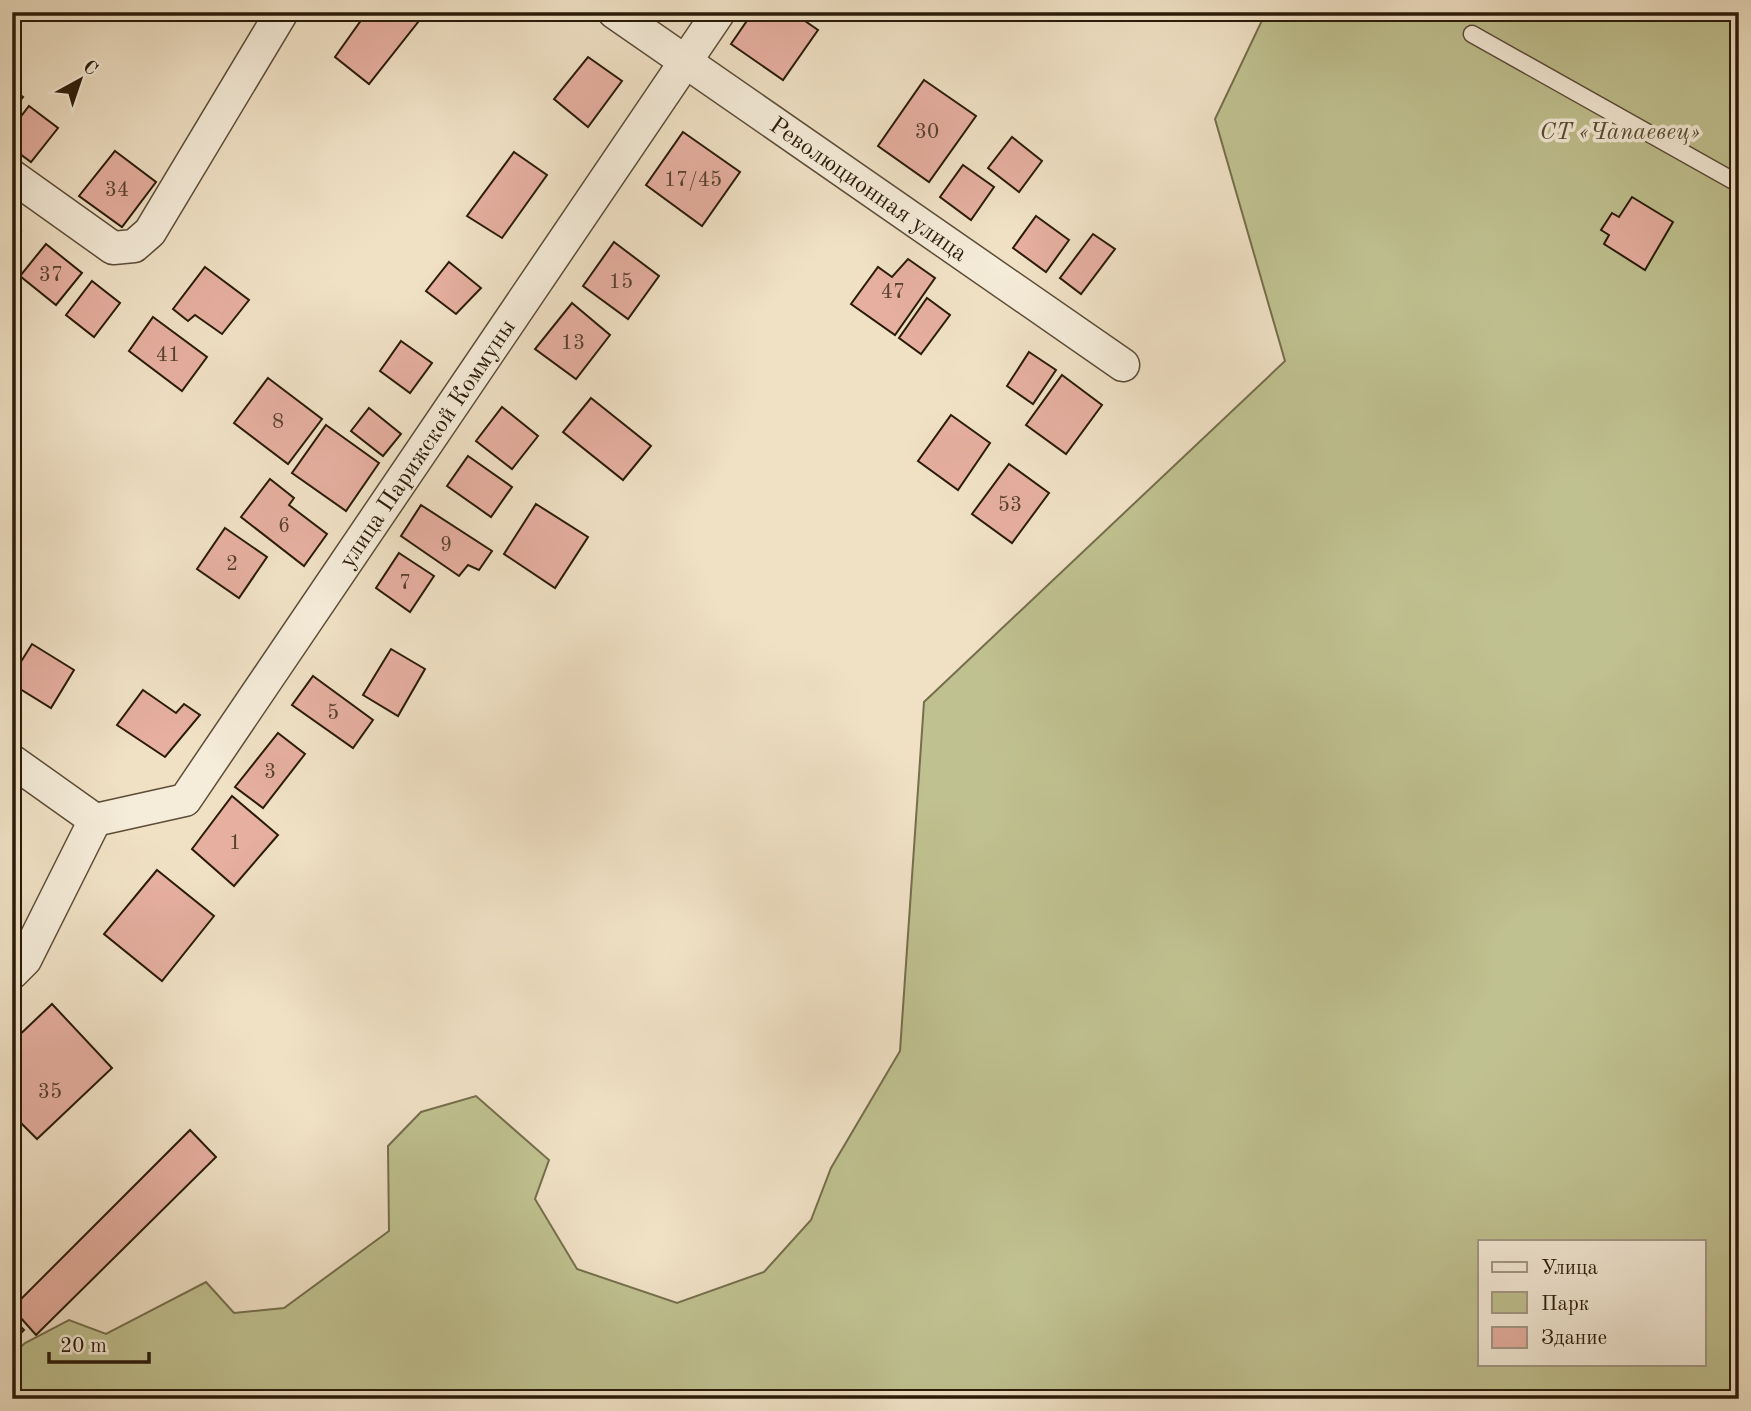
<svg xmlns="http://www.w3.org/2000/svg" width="1751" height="1411" font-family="'Old Standard TT',serif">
<rect width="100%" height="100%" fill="#f0e1c5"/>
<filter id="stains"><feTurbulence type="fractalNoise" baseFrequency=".00286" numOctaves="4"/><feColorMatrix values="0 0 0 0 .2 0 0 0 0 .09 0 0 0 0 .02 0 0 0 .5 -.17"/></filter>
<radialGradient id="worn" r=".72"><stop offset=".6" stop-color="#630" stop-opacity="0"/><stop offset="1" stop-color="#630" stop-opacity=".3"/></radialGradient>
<path fill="#c0c190" stroke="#756e4c" stroke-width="2" fill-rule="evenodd" d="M1266,12h473v1387h-1727v-44l13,-12 44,-23 37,14 100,-52 28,31 50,-5 105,-77 -1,-85 33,-34 55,-16 73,64 -14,39 42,70 100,34 87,-31 47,-52 20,-52 69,-117 24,-349 361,-341 -70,-242zM1480,1241h224v123h-224z"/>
<g fill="#e6afa0" stroke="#2a1b09" stroke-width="2">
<path d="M367,12h59l-57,72 -34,-27z"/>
<path d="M468,12h20l-6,9z"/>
<path d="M753,12h39l26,18 -35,50 -52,-36z"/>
<path d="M588,57l34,24 -34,46 -34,-28z"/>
<path d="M924,80l52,36 -47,66 -51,-36z"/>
<path d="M12,89l11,8 -11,14z"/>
<path d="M29,106l29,22 -27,34 -19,-14v-20z"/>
<path d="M683,132l57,40 -38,54 -56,-41z"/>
<path d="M1012,137l30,24 -23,31 -31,-24z"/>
<path d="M115,151l41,31 -34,45 -43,-31z"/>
<path d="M514,152l33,23 -45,63 -35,-22z"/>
<path d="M963,165l31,22 -23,33 -31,-23z"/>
<path d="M1632,197l41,25 -28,48 -41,-26 5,-9 -8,-5 11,-17 7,4z"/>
<path d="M1036,216l33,24 -23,32 -33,-24z"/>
<path d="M12,224l9,7 -9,12z"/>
<path d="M1093,234l22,15 -34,45 -21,-16z"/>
<path d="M614,242l45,34 -31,43 -45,-33z"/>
<path d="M46,244l36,29 -26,32 -36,-29z"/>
<path d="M908,259l27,19 -40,57 -44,-31 27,-37 14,10z"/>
<path d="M449,262l32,26 -25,26 -30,-23z"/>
<path d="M205,267l44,33 -27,34 -27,-19 -7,6 -15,-12z"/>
<path d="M92,281l28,22 -26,34 -28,-22z"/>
<path d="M927,298l23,17 -29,39 -22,-16z"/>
<path d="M572,303l38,32 -34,44 -41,-30z"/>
<path d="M153,317l54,40 -25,34 -53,-40z"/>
<path d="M401,341l31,22 -22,30 -30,-22z"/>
<path d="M1029,352l27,18 -23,34 -26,-18z"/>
<path d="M1062,375l40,30 -36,49 -40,-29z"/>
<path d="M268,378l54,41 -34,45 -54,-41z"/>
<path d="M591,398l60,48 -28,34 -60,-48z"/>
<path d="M502,407l36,29 -26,33 -36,-28z"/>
<path d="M369,408l32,26 -18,22 -32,-25z"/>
<path d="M951,415l39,28 -32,47 -40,-29z"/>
<path d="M326,425l53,38 -33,48 -54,-38z"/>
<path d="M468,456l44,31 -21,30 -44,-31z"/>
<path d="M1009,464l40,29 -37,50 -40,-29z"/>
<path d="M270,479l24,19 -5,7 38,29 -23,32 -63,-49z"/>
<path d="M536,504l52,33 -33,51 -51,-34z"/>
<path d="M421,505l71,46 -13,19 -11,-5 -9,11 -58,-40z"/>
<path d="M225,528l42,29 -28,41 -42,-29z"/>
<path d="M399,553l35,23 -24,36 -34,-24z"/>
<path d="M32,644l42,26 -23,38 -39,-24v-8z"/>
<path d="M391,649l34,20 -27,47 -35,-21z"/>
<path d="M313,676l60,44 -20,28 -61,-43z"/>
<path d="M143,690l33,23 8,-9 16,11 -35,42 -48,-32z"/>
<path d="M278,733l27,21 -42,54 -28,-21z"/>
<path d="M232,796l46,39 -44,51 -42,-37z"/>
<path d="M157,870l57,46 -52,65 -58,-47z"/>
<path d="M52,1004l60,64 -75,71 -25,-25v-72z"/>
<path d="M190,1130l26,27 -180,178 -24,-27z"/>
<path d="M12,1318l12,12 -12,12z"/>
</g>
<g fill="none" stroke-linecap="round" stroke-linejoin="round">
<defs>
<path id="service" d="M1472,34l267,150"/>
<g id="minor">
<path id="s1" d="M614,12l509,353"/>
<path d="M12,176l101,72 21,-2 16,-14 132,-220"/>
<path d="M12,761l83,59"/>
<path id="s2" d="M95,820l90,-20 534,-788"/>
<path d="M12,973l13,-13 70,-140"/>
</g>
</defs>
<use href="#service" stroke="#5c4c38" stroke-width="19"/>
<use href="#minor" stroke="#5c4c38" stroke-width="35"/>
<use href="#service" stroke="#f5ecd9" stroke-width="16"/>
<use href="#minor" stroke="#f5ecd9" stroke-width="32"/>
</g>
<g text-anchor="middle" stroke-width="7" stroke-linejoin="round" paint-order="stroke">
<g font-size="21" fill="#59402f">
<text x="927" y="138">30</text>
<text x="693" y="186">17/45</text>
<text x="117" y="196">34</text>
<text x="51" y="281">37</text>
<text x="621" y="288">15</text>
<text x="893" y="298">47</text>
<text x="573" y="349">13</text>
<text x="168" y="361">41</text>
<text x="278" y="428">8</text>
<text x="1010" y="511">53</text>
<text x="284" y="532">6</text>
<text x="446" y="551">9</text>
<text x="232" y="570">2</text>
<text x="405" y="589">7</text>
<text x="333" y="719">5</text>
<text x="270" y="778">3</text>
<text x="235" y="849">1</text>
<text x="50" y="1098">35</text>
</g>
<g font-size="24" font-style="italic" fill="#574d32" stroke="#f5ecd9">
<text x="1620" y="139">СТ «Чапаевец»</text>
</g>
<g font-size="24" fill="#2a1b09" stroke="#f5ecd9">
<text dy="8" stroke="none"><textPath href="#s1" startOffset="310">Революционная улица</textPath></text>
<text dy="8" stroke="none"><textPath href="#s2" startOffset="523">улица Парижской Коммуны</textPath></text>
</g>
</g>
<rect width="1751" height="1411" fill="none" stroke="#f0e1c5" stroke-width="42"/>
<rect x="14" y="14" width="1723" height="1383" fill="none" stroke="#2a1b09" stroke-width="3.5"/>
<rect x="21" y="21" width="1709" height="1369" fill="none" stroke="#2a1b09" stroke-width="2"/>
<rect x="1478" y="1240" width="228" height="126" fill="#f5ecd9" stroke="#a49886" stroke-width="2"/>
<rect x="1492" y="1262" width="35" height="10" fill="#f5ecd9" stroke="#a49886" stroke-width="2"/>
<text x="1541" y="1274" font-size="21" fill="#2a1b09">Улица</text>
<rect x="1492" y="1292" width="35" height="21" fill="#c0c190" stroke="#a49886" stroke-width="2"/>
<text x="1541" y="1310" font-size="21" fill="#2a1b09">Парк</text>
<rect x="1492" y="1327" width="35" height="21" fill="#e6afa0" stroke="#a49886" stroke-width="2"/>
<text x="1541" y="1344" font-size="21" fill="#2a1b09">Здание</text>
<g transform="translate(80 80) rotate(40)" stroke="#f5ecd9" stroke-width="5" paint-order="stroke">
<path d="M0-5L12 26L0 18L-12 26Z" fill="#2a1b09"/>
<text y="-10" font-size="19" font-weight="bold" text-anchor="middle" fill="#2a1b09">С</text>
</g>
<path d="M49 1352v10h100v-10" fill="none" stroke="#2a1b09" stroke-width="3.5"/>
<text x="60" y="1352" font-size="21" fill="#2a1b09" stroke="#f5ecd9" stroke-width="5" paint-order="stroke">20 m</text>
<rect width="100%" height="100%" filter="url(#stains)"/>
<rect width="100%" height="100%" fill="url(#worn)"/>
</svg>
